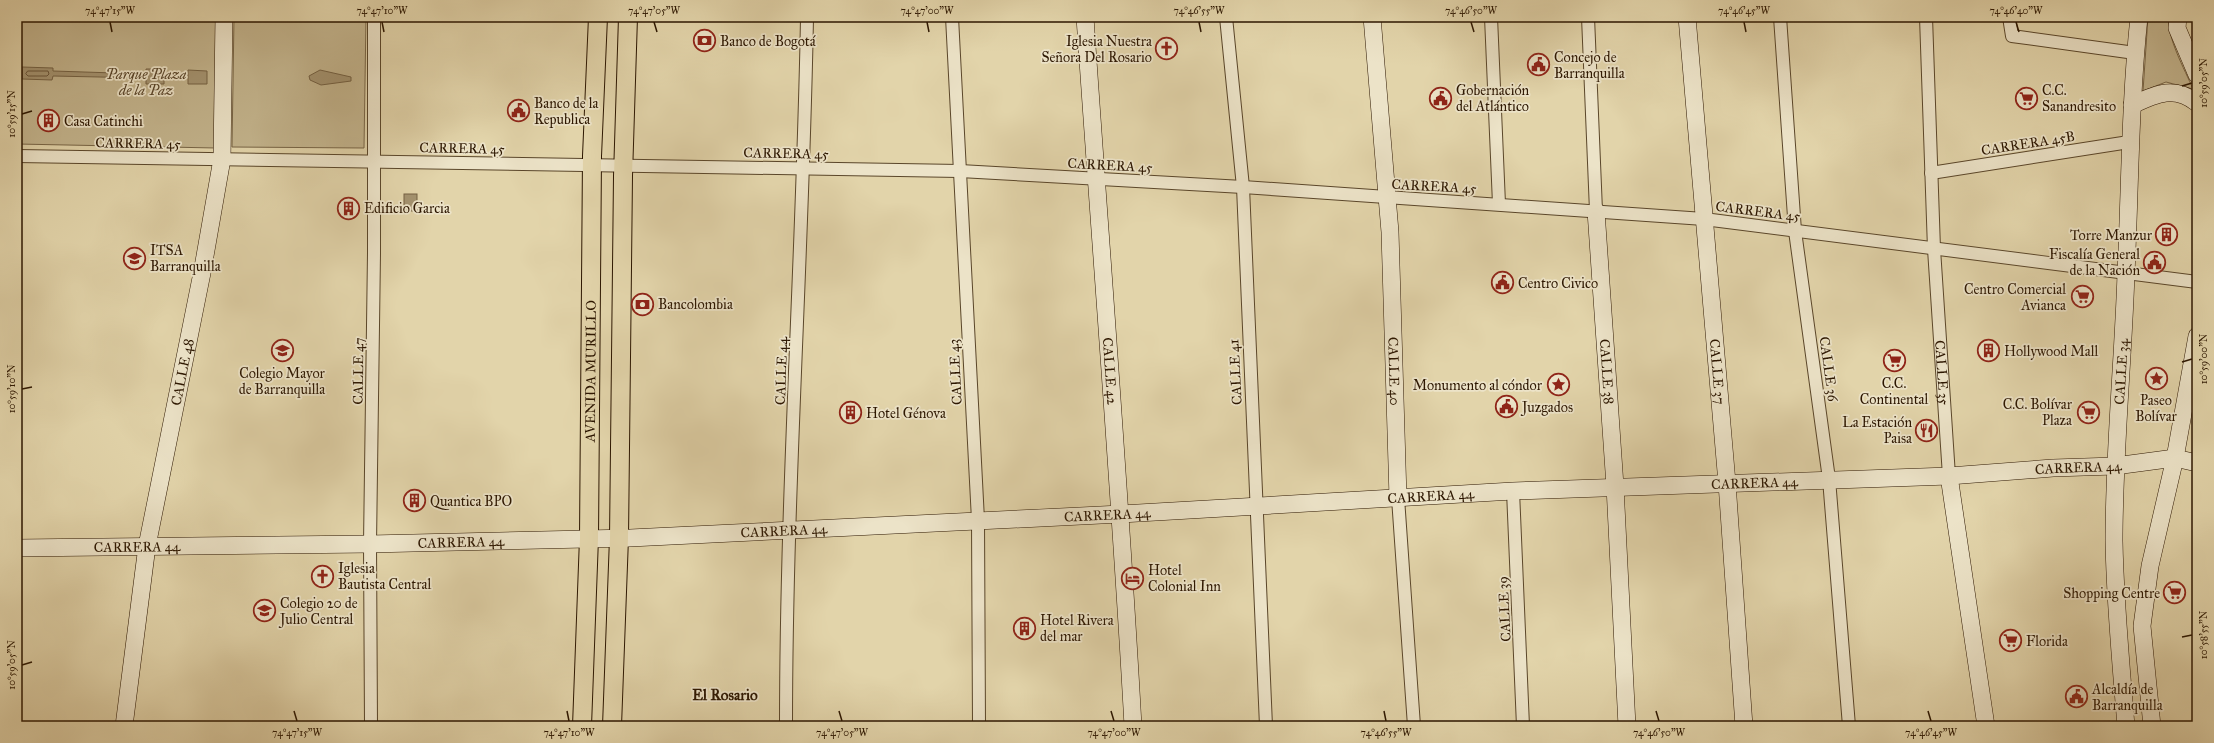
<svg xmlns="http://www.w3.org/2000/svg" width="2214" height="743" font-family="'IM FELL Great Primer',serif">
<rect width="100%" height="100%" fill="#e2d4aa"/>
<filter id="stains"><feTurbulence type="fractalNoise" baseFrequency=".005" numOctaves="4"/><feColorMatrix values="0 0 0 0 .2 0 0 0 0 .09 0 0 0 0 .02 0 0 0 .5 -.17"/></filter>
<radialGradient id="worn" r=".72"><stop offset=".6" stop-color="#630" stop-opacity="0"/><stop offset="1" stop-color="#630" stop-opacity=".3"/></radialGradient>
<g fill="#c3b48d" stroke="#786546">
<path d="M17,17h200l-1,131 -199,-4z"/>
<path d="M234,17h132l-2,131 -132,-1z"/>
<path d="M2148,17h21c-3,19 16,53 24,72l-27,-7 -23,9z"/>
</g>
<g fill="#a49370" stroke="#746143">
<path d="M22,67l31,1v3l93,3v-5h18v15h-18v-6l-93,-2 -1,4 -30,-1z"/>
<path d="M188,70l19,1v13h-19z"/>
<path d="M320,70l31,7v4l-30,4 -11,-5 -1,-4z"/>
<rect x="404" y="194" width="13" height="17"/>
</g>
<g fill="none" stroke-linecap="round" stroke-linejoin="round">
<path stroke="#685438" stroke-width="1" d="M28,71h20l1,3 -2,2h-19l-2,-2z"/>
<defs>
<g id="street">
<path d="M952,17l26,503 1,206"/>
<path d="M1226,17l17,170 23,539"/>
<path d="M1491,17l8,187"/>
<path d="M1588,17l8,194"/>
<path d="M1780,17l15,214 34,248 20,247"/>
<path id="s1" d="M1926,17l8,232 15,227"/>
<path d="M2009,17l3,19 123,17"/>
<path d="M17,156l943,15 283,16 461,32 493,63"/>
<path d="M1931,173l198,-31"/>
<path d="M1513,491l10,235"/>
<path d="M1398,498l16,228"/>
<path d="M371,726l-1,-182 4,-291v-236"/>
<path d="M786,726c0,-236 17,-473 21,-709"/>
</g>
<g id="secondary">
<path id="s2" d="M1085,17c16,236 35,472 48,709"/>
<path id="s3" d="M1372,17l18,215 8,266"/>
<path id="s4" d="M1687,17l40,466 17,243"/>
<path d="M2178,17l-1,11 20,47"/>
<path d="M2132,105c24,-11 42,-20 65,-2"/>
<path id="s5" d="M1596,211l19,275 12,240"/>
<path d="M1949,476l37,250"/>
<path id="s6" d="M17,548l353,-4 260,-6 491,-24 392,-23 436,-15 104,-8 62,-2 60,-8 22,5"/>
<path id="s7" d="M124,726l23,-180 55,-273 20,-114 2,-142"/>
<path id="s8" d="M2126,726c-5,-62 -11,-123 -12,-185 0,-90 9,-178 12,-267 4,-86 4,-172 13,-257"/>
<path d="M2152,726l-10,-100 8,-60 25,-108 22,-122"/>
</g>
<g id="primary">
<path id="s9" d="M582,726l7,-188 3,-382 6,-139"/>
<path d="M612,726l7,-188 4,-362 5,-159"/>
</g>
</defs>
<use href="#street" stroke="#5a462a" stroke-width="14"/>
<use href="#secondary" stroke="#2c1600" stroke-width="18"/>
<use href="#primary" stroke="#2c1600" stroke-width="20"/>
<use href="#street" stroke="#ece3c8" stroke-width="12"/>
<use href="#secondary" stroke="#ece3c8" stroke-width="17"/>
<use href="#primary" stroke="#e2d4aa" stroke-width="18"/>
</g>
<path fill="none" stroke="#2c1600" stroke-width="1.5" d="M110,22l2,10M382,22l2,10M654,22l3,10M927,22l2,10M1199,22l2,10M1471,22l3,10M1744,22l2,10M2016,22l3,10M2182,86l10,-3M22,114l10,-3M2182,362l10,-3M22,389l10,-2M2182,637l10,-2M22,665l10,-3M294,711l3,10M567,711l2,10M839,711l3,10M1111,711l3,10M1384,711l2,10M1656,711l3,10M1928,711l3,10"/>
<defs>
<symbol id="bank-ring" viewBox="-11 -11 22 22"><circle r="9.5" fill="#ece3c8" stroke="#8f2418" stroke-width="1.5"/><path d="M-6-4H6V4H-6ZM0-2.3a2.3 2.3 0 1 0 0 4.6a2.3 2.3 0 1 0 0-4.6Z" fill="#8f2418"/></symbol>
<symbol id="church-ring" viewBox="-11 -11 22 22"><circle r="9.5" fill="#ece3c8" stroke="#8f2418" stroke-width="1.5"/><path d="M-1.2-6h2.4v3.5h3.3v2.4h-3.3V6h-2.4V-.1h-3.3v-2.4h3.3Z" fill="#8f2418"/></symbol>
<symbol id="civic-ring" viewBox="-11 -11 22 22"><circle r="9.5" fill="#ece3c8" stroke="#8f2418" stroke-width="1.5"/><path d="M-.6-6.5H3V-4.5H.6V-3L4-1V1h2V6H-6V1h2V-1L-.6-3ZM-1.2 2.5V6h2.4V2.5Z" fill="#8f2418"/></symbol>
<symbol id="supermarket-ring" viewBox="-11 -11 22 22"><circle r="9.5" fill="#ece3c8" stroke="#8f2418" stroke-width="1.5"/><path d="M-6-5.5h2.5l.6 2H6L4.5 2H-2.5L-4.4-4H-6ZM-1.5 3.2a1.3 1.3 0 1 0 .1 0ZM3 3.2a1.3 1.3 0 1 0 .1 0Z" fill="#8f2418"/></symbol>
<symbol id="building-ring" viewBox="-11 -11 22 22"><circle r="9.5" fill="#ece3c8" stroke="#8f2418" stroke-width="1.5"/><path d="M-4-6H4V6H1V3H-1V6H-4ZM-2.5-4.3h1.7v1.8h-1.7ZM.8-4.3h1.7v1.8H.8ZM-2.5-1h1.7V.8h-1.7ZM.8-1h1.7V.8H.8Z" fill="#8f2418"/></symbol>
<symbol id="university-ring" viewBox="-11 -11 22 22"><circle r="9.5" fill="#ece3c8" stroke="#8f2418" stroke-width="1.5"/><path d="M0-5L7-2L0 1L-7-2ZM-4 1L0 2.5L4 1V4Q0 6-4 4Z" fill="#8f2418"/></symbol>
<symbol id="school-ring" viewBox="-11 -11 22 22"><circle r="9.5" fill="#ece3c8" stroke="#8f2418" stroke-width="1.5"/><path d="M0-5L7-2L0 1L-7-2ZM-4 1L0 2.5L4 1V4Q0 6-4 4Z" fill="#8f2418"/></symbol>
<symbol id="sight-ring" viewBox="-11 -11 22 22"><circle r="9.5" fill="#ece3c8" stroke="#8f2418" stroke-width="1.5"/><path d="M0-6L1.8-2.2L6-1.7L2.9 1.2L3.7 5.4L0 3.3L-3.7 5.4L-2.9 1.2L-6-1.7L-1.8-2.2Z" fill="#8f2418"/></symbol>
<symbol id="restaurant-ring" viewBox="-11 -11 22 22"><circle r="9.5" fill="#ece3c8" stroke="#8f2418" stroke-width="1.5"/><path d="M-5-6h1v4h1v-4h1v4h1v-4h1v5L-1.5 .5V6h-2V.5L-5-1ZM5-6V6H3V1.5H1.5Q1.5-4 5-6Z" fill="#8f2418"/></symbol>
<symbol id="hotel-ring" viewBox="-11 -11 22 22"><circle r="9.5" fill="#ece3c8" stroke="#8f2418" stroke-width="1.5"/><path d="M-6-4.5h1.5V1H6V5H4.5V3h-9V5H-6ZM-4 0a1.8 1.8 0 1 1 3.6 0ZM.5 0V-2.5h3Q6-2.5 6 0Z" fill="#8f2418"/></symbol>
</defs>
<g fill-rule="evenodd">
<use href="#bank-ring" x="692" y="28" width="25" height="25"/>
<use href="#church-ring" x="1154" y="36" width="25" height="25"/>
<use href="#civic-ring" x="1526" y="52" width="25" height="25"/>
<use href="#civic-ring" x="1428" y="86" width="25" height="25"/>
<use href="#supermarket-ring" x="2014" y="86" width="25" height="25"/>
<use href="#civic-ring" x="506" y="98" width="25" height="25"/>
<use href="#building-ring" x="36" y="108" width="25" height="25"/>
<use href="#building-ring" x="336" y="196" width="25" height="25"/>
<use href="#building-ring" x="2154" y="222" width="25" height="25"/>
<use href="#university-ring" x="122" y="246" width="25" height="25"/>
<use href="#civic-ring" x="2142" y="250" width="25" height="25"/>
<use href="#civic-ring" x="1490" y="270" width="25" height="25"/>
<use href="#supermarket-ring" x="2070" y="284" width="25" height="25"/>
<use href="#bank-ring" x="630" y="292" width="25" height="25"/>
<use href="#school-ring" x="270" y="338" width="25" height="25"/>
<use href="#building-ring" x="1976" y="338" width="25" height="25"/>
<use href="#supermarket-ring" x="1882" y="348" width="25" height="25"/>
<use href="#sight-ring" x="2144" y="366" width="25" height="25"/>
<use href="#sight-ring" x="1546" y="372" width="25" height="25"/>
<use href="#civic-ring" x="1494" y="394" width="25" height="25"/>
<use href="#supermarket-ring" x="2076" y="400" width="25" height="25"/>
<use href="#building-ring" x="838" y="400" width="25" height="25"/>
<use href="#restaurant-ring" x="1914" y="418" width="25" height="25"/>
<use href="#building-ring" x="402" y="488" width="25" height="25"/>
<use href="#church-ring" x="310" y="564" width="25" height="25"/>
<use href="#hotel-ring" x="1120" y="566" width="25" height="25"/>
<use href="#supermarket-ring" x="2162" y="580" width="25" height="25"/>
<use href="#school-ring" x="252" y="598" width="25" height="25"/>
<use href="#building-ring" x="1012" y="616" width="25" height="25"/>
<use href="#supermarket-ring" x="1998" y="628" width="25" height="25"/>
<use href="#civic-ring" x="2064" y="684" width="25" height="25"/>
</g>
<g text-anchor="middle" stroke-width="3.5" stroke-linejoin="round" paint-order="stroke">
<g font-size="14" fill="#2c1600" stroke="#ece3c8" text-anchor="start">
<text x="720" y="46">Banco de Bogotá</text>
<text x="1152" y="46" text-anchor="end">Iglesia Nuestra<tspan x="1152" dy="16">Señora Del Rosario</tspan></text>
<text x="1554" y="62">Concejo de<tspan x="1554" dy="16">Barranquilla</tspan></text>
<text x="1456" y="95">Gobernación<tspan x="1456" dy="16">del Atlántico</tspan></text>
<text x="2042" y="95">C.C.<tspan x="2042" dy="16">Sanandresito</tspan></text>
<text x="534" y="108">Banco de la<tspan x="534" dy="16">Republica</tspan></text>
<text x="64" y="126">Casa Catinchi</text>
<text x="364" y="213">Edificio Garcia</text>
<text x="2152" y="240" text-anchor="end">Torre Manzur</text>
<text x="150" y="255">ITSA<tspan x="150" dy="16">Barranquilla</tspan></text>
<text x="2140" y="259" text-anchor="end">Fiscalía General<tspan x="2140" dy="16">de la Nación</tspan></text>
<text x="1518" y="288">Centro Civico</text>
<text x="2066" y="294" text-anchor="end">Centro Comercial<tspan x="2066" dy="16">Avianca</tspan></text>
<text x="658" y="309">Bancolombia</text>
<text x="2004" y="356">Hollywood Mall</text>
<text x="282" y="378" text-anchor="middle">Colegio Mayor<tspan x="282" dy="16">de Barranquilla</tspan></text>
<text x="1894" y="388" text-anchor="middle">C.C.<tspan x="1894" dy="16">Continental</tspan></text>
<text x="1542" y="390" text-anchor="end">Monumento al cóndor</text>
<text x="2156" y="405" text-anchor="middle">Paseo<tspan x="2156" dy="16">Bolívar</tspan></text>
<text x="2072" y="409" text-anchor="end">C.C. Bolívar<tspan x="2072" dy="16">Plaza</tspan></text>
<text x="1522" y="412">Juzgados</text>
<text x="866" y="418">Hotel Génova</text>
<text x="1912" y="427" text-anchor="end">La Estación<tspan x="1912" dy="16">Paisa</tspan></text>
<text x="430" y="506">Quantica BPO</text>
<text x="338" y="573">Iglesia<tspan x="338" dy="16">Bautista Central</tspan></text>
<text x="1148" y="575">Hotel<tspan x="1148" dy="16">Colonial Inn</tspan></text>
<text x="2160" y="598" text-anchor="end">Shopping Centre</text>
<text x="280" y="608">Colegio 20 de<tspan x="280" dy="16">Julio Central</tspan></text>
<text x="1040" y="625">Hotel Rivera<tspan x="1040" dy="16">del mar</tspan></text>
<text x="2026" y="646">Florida</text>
<text x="2092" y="694">Alcaldía de<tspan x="2092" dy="16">Barranquilla</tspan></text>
</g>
<g font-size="14" font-style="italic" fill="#59452a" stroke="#ece3c8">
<text x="146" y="79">Parque Plaza<tspan x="146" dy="16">de la Paz</tspan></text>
</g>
<g font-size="14" fill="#2c1600" stroke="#ece3c8">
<text transform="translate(138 143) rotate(1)" y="5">CARRERA 45</text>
<text transform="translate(2028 143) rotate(-9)" y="5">CARRERA 45B</text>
<text transform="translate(462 148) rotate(1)" y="5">CARRERA 45</text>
<text transform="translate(786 153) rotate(1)" y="5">CARRERA 45</text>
<text transform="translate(1110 165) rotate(3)" y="5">CARRERA 45</text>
<text transform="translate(1434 186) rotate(3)" y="5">CARRERA 45</text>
<text transform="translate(1758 211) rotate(7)" y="5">CARRERA 45</text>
<text transform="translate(1829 369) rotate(82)" y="5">CALLE 36</text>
<text transform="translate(358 371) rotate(-89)" y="5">CALLE 47</text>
<text dy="5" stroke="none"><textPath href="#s9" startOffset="355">AVENIDA MURILLO</textPath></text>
<text transform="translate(781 371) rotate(-88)" y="5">CALLE 44</text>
<text dy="5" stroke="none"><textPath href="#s2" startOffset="355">CALLE 42</textPath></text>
<text dy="5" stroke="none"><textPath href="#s3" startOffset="355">CALLE 40</textPath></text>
<text dy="5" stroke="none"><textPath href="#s4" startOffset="356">CALLE 37</textPath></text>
<text dy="5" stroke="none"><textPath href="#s8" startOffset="355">CALLE 34</textPath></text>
<text dy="5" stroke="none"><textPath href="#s7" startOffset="359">CALLE 48</textPath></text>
<text transform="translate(955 372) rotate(-93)" y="5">CALLE 43</text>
<text transform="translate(1235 372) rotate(-93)" y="5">CALLE 41</text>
<text dy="5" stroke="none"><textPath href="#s5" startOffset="161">CALLE 38</textPath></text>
<text dy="5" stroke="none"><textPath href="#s1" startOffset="356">CALLE 35</textPath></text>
<text dy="5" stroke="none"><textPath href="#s6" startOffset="2063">CARRERA 44</textPath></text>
<text dy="5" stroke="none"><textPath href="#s6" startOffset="1739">CARRERA 44</textPath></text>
<text dy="5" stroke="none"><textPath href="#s6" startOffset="1415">CARRERA 44</textPath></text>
<text dy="5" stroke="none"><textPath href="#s6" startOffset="1091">CARRERA 44</textPath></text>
<text dy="5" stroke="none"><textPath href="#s6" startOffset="767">CARRERA 44</textPath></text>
<text dy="5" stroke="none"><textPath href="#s6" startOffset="444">CARRERA 44</textPath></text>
<text dy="5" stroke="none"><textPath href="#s6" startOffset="120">CARRERA 44</textPath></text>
<text transform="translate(1504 609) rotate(-93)" y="5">CALLE 39</text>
</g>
<g font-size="15" font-weight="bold" fill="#2c1600" stroke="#ece3c8">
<text x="725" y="700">El Rosario</text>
</g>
</g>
<rect width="2214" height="743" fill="none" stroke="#e2d4aa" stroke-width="44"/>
<rect x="22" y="22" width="2170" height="699" fill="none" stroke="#2c1600" stroke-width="1.5"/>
<g font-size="10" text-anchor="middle" fill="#2c1600">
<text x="110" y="14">74°47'15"W</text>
<text x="382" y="14">74°47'10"W</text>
<text x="654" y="14">74°47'05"W</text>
<text x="927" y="14">74°47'00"W</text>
<text x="1199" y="14">74°46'55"W</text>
<text x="1471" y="14">74°46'50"W</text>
<text x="1744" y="14">74°46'45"W</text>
<text x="2016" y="14">74°46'40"W</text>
<text transform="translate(2203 83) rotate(-90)" y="4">10°59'05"N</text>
<text transform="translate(11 114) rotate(-90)" y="4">10°59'15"N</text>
<text transform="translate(2203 359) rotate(-90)" y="4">10°59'00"N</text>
<text transform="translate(11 389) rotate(-90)" y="4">10°59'10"N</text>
<text transform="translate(2203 635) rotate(-90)" y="4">10°58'55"N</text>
<text transform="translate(11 665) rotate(-90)" y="4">10°59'05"N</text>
<text x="297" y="736">74°47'15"W</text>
<text x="569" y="736">74°47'10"W</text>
<text x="842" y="736">74°47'05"W</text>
<text x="1114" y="736">74°47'00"W</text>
<text x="1386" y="736">74°46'55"W</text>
<text x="1659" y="736">74°46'50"W</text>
<text x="1931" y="736">74°46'45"W</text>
</g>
<rect width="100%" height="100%" filter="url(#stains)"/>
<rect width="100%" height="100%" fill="url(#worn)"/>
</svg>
